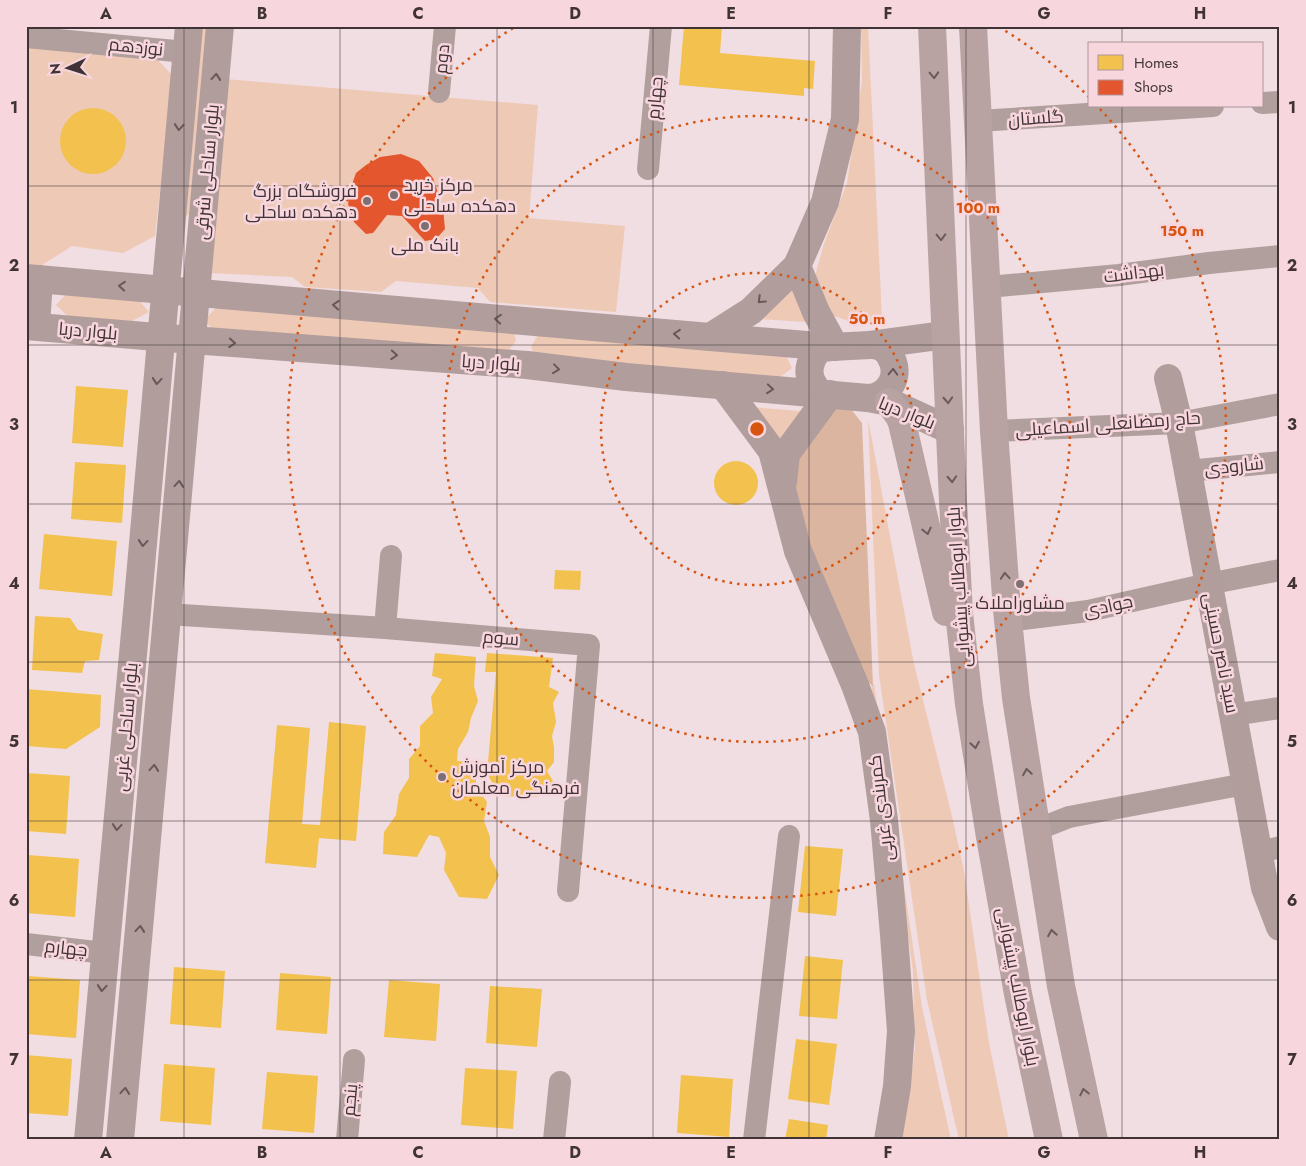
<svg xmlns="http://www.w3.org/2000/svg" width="1306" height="1166" font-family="Jost,Cairo,sans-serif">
<rect width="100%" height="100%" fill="#f0dee2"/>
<g fill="#eec9b6">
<path d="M197,26h11l-17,186 -6,5z"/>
<path d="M861,26h7l14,293c-21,7 -31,3 -51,-4l-17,-36 10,-35 23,-61 15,-102z"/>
<path d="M26,44l130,14 17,18 -18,160 -32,17 -51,-7 -33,21 -13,-1z"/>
<path d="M225,79l313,26 -9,113 96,8 -9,86 -126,-10 -12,-14 -82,-7 -15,11 -76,-5 -13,-10 -82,-4z"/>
<path d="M791,287l15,35 -47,-3z"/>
<path d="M70,290l65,6 14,16 -19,10 -60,-4 -14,-13z"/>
<path d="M217,307l296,20 3,14 -11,14 -290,-23 -11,-12z"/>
<path d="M539,333l245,19 8,16 -12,9 -243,-19 -6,-11z"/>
<path d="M751,407l50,4 -22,35z"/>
<path d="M868,419l46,245 37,148 13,59 25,172 20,97h-50l-32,-140 -48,-325z"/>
<path d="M871,684h3l48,323 29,133h-49l13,-91 -2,-78 -15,-109z"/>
</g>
<path fill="#dbb5a0" d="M830,406l20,2 12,15 11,263 -18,-14 -49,-121 -13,-58v-36z"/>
<g fill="#f2c14e">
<path d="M684,26h38l-2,27 95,8 -2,28 -9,-1v8l-125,-11z"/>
<circle cx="93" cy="141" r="33"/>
<path d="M76,386l52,4 -5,57 -51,-4z"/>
<circle cx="736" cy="483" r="22"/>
<path d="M75,462l51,3 -4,58 -51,-4z"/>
<path d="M44,534l73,7 -5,55 -73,-7z"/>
<path d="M555,570l26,1 -1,19 -26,-1z"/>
<path d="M35,616l35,2 8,12 25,4 -4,26 -14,1 -3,12 -50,-3z"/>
<path d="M435,653l41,4 -2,29 4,15 -7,17 -3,14 -10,17 -1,12 31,1 8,-90h-11l2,-19 66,5 -4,29 10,5 -6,11 3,19 -4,14 2,12v14l-7,9 6,10 -16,16 -38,-1 -11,-21h-12v12l11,15 -3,19 6,16v20l9,18 -12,24 -28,-2 -15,-27 2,-17 -7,-16 -10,-2 -12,22 -34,-3 1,-22 12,-17 3,-21 10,-16v-19l11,-13v-20l13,-13 -2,-16 11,-18 -10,-3z"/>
<path d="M26,689l75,6 -1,32 -34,22 -40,-3z"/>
<path d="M329,722l37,4 -10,115 -37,-3 -3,30 -51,-5 12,-138 33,3 -8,96 18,1z"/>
<path d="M26,773l44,3 -4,58 -40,-3z"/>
<path d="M805,846l38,3 -7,67 -38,-4z"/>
<path d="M28,855l51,4 -4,58 -49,-4v-35z"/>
<path d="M805,956l38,4 -6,59 -38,-3z"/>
<path d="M174,967l51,4 -4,57 -51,-4z"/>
<path d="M280,973l51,4 -4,57 -51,-4z"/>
<path d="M28,976l52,4 -4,58 -50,-4v-27z"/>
<path d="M389,980l51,4 -4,57 -52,-4z"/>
<path d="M490,986l52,3 -5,58 -51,-4z"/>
<path d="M796,1039l41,5 -8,61 -41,-6z"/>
<path d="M26,1055l46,4 -4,57 -42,-3z"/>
<path d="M164,1064l51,4 -4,57 -51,-4z"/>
<path d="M465,1068l52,3 -4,58 -52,-4z"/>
<path d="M267,1072l51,4 -4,57 -52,-4z"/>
<path d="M681,1075l52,4 -4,58 -52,-4z"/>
<path d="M789,1119l39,6 -2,15h-41z"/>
</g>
<path fill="#e4572e" d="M401,154l18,7 14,17 10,30 2,21 -9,10 -11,2 -23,-25 -15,-1 -14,18 -7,1 -12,-12 -6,-18 3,-17 5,-14 10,-8 14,-8z"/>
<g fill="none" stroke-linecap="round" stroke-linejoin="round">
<g stroke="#b19f9d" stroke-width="22">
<path d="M26,37l160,15"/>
<path d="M439,92l6,-66"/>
<path d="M1262,103l18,-1"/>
<path d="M979,121l234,-15"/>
<path d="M648,169l13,-143"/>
<path d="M988,287l131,-12 90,-12 71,-7"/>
<path d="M994,431l185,-8 101,-19"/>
<path d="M1188,471l92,-9"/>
<path d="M167,614l218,14 204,17 -21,246"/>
<path d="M1008,621l80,-10 120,-27 72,-14"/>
<path d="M385,628l6,-72"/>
<path d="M1232,715l48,-7"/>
<path d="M1036,830l33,-13 176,-33"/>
<path d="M1258,853l22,-6"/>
<path d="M26,944l79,9"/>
<path d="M347,1140l7,-80"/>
<path d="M554,1140l6,-58"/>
<path d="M754,1140l35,-304"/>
</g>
<g stroke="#b19d9c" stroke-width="28">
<path d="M797,266l19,46 19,35"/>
<path d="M26,278l684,59 121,10 39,-2 75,-10"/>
<path d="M26,326l166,14 335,25 99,12 242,21 21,4 61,28"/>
<path d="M36,326l3,-47"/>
<path d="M710,337l41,-26 46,-45 28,-64 20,-83 2,-93"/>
<path d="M1168,378l11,45 86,465 15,39"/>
<path d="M723,385l49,66 26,100 57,134 17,47 12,88 10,115 7,96 -4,55 -9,54"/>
<path d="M821,394c-10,-10 -15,-21 -9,-34 1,-3 4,-8 7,-10 3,-2 8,-2 12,-3"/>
<path d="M868,398c21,-1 34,-23 22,-42 -2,-4 -7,-9 -12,-10 0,-1 -7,-1 -8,-1"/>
<path d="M783,482l3,-28 44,-60"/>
<path d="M88,1140l49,-529 52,-585"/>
<path d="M120,1140l100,-1114"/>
</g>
<g stroke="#b9a2a2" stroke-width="28">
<path d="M932,26l21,475 6,112 10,91 21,133 28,157 31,146"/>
<path d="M973,26l21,405 13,179 9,88 45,288 33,154"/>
<path d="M889,402l10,14 3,7 44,189"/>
</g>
</g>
<defs><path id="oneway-chevron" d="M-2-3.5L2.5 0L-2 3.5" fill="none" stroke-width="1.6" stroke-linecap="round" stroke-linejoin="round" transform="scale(1.25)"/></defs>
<g stroke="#6a5a5c">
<use href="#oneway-chevron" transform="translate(934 75) rotate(88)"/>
<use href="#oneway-chevron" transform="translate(941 237) rotate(88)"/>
<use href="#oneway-chevron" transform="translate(948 400) rotate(87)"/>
<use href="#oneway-chevron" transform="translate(952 479) rotate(87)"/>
<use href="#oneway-chevron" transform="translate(927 531) rotate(77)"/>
<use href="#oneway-chevron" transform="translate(1005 576) rotate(-94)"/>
<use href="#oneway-chevron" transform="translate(975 745) rotate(81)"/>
<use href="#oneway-chevron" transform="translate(1027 772) rotate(-99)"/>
<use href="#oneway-chevron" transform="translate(1052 933) rotate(-99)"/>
<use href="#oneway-chevron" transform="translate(1084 1092) rotate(-102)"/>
</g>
<g stroke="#68585a">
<use href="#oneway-chevron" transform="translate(216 77) rotate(-85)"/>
<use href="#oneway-chevron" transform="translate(179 127) rotate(95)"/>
<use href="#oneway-chevron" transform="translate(122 286) rotate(-175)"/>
<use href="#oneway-chevron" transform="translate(761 300) rotate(136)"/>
<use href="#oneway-chevron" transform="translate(336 305) rotate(-175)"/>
<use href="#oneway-chevron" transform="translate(498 319) rotate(-175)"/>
<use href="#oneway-chevron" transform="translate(677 334) rotate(-175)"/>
<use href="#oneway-chevron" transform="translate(232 343) rotate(4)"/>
<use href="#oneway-chevron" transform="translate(394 355) rotate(4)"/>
<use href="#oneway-chevron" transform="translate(556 369) rotate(7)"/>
<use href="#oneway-chevron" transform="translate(893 372) rotate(-88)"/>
<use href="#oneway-chevron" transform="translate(157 381) rotate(95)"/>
<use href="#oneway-chevron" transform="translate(770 389) rotate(5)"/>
<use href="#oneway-chevron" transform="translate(179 484) rotate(-85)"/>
<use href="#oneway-chevron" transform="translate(143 543) rotate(95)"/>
<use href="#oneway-chevron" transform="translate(154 768) rotate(-85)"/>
<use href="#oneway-chevron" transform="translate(117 827) rotate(95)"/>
<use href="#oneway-chevron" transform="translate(140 929) rotate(-85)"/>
<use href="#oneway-chevron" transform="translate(102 988) rotate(95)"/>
<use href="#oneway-chevron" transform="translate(125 1091) rotate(-85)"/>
</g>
<path fill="none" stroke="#403336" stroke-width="1" stroke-opacity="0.55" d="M184,26v1114M340,26v1114M497,26v1114M653,26v1114M809,26v1114M966,26v1114M1122,26v18M1122,106v1034M26,186h1254M26,345h1254M26,504h1254M26,662h1254M26,821h1254M26,980h1254"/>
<g fill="none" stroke="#d75510" stroke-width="2.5" stroke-dasharray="2.5 5">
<circle cx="757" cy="429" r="156"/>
<circle cx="757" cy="429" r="313"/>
<path d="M999 27A469 469 0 0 1 1089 97M1100 109A469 469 0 1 1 515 27"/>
</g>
<g fill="#7e6f72" stroke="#f8d6de" stroke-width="2">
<circle cx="394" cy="195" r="5"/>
<circle cx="367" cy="201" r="5"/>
<circle cx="425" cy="226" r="5"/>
<circle cx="1020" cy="584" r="5"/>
<circle cx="442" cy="777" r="5"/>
</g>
<g text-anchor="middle" stroke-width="5" stroke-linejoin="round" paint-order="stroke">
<g font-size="18" fill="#403336" stroke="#f8d6de">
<text transform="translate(136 47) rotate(6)" y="6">نوزدهم</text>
<text transform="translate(442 59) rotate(-84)" y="6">دوم</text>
<text transform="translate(655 98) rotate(-85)" y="6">چهارم</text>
<text transform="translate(1036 118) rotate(-4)" y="6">گلستان</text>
<text transform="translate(207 172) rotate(-85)" y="6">بلوار ساحلی شرقی</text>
<text transform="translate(1134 273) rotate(-7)" y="6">بهداشت</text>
<text transform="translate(88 331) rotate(5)" y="6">بلوار دریا</text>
<text transform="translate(491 363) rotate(4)" y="6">بلوار دریا</text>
<text transform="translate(907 413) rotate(22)" y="6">بلوار دریا</text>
<text transform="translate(1108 424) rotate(-4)" y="6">حاج رمضانعلی اسماعیلی</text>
<text transform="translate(1234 466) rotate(-6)" y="6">شارودی</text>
<text transform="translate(959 587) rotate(-94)" y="6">بلوار ابوطالب پیشوایی</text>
<text transform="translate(1108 606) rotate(-12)" y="6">جوادی</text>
<text transform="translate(501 638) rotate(5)" y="6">سوم</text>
<text transform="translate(1221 653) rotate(79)" y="6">سید ناصر حسینی</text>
<text transform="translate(126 727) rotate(-85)" y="6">بلوار ساحلی غربی</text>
<text transform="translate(881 808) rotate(-97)" y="6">کمربندی غربی</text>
<text transform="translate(66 948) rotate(6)" y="6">چهارم</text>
<text transform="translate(1018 987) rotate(79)" y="6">بلوار ابوطالب پیشوایی</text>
<text transform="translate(350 1100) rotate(-85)" y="6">پنجم</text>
</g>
<g font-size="18" fill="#403336" stroke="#f8d6de" text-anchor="start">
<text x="404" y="191">مرکز خرید<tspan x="404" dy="21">دهکده ساحلی</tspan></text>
<text x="357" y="197" text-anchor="end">فروشگاه بزرگ<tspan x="357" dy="21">دهکده ساحلی</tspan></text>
<text x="425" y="251" text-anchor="middle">بانک ملی</text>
<text x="1020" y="609" text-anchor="middle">مشاوراملاک</text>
<text x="452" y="773">مرکز آموزش<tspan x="452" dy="21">فرهنگی معلمان</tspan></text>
</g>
</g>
<circle cx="757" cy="429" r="8" fill="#d75510" stroke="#f8d6de" stroke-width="2.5"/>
<g font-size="15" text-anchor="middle" font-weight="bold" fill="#d75510" stroke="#f8d6de" stroke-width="5" stroke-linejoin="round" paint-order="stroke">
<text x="978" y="213">100 m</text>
<text x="1182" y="236">150 m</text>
<text x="867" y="324">50 m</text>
</g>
<rect width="1306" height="1166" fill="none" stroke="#f8d6de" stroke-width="55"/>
<rect x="1088" y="42" width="175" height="65" fill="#f8d6de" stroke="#ae959b"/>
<rect x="1098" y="55" width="25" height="15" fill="#f2c14e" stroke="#ae959b"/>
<text x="1134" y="68" font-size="15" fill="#403336">Homes</text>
<rect x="1098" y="80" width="25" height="15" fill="#e4572e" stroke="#ae959b"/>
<text x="1134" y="92" font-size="15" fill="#403336">Shops</text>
<g transform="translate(68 68) rotate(266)" stroke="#f8d6de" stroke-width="4" paint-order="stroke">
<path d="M0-4L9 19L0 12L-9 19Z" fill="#403336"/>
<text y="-8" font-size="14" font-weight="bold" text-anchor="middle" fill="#403336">N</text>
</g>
<rect x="28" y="28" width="1250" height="1110" fill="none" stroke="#403336" stroke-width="2"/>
<g font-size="16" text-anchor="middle" font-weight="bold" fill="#403336">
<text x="106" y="19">A</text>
<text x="262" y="19">B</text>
<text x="418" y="19">C</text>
<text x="575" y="19">D</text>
<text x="731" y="19">E</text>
<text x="888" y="19">F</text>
<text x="1044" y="19">G</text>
<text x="1200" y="19">H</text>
<text x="14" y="113">1</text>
<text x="1292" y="113">1</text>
<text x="14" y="271">2</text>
<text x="1292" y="271">2</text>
<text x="14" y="430">3</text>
<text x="1292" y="430">3</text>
<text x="14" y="589">4</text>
<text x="1292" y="589">4</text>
<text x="14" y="747">5</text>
<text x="1292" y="747">5</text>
<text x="14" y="906">6</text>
<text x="1292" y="906">6</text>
<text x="14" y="1065">7</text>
<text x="1292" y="1065">7</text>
<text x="106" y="1158">A</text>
<text x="262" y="1158">B</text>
<text x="418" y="1158">C</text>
<text x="575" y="1158">D</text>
<text x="731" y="1158">E</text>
<text x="888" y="1158">F</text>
<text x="1044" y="1158">G</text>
<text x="1200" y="1158">H</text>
</g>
</svg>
